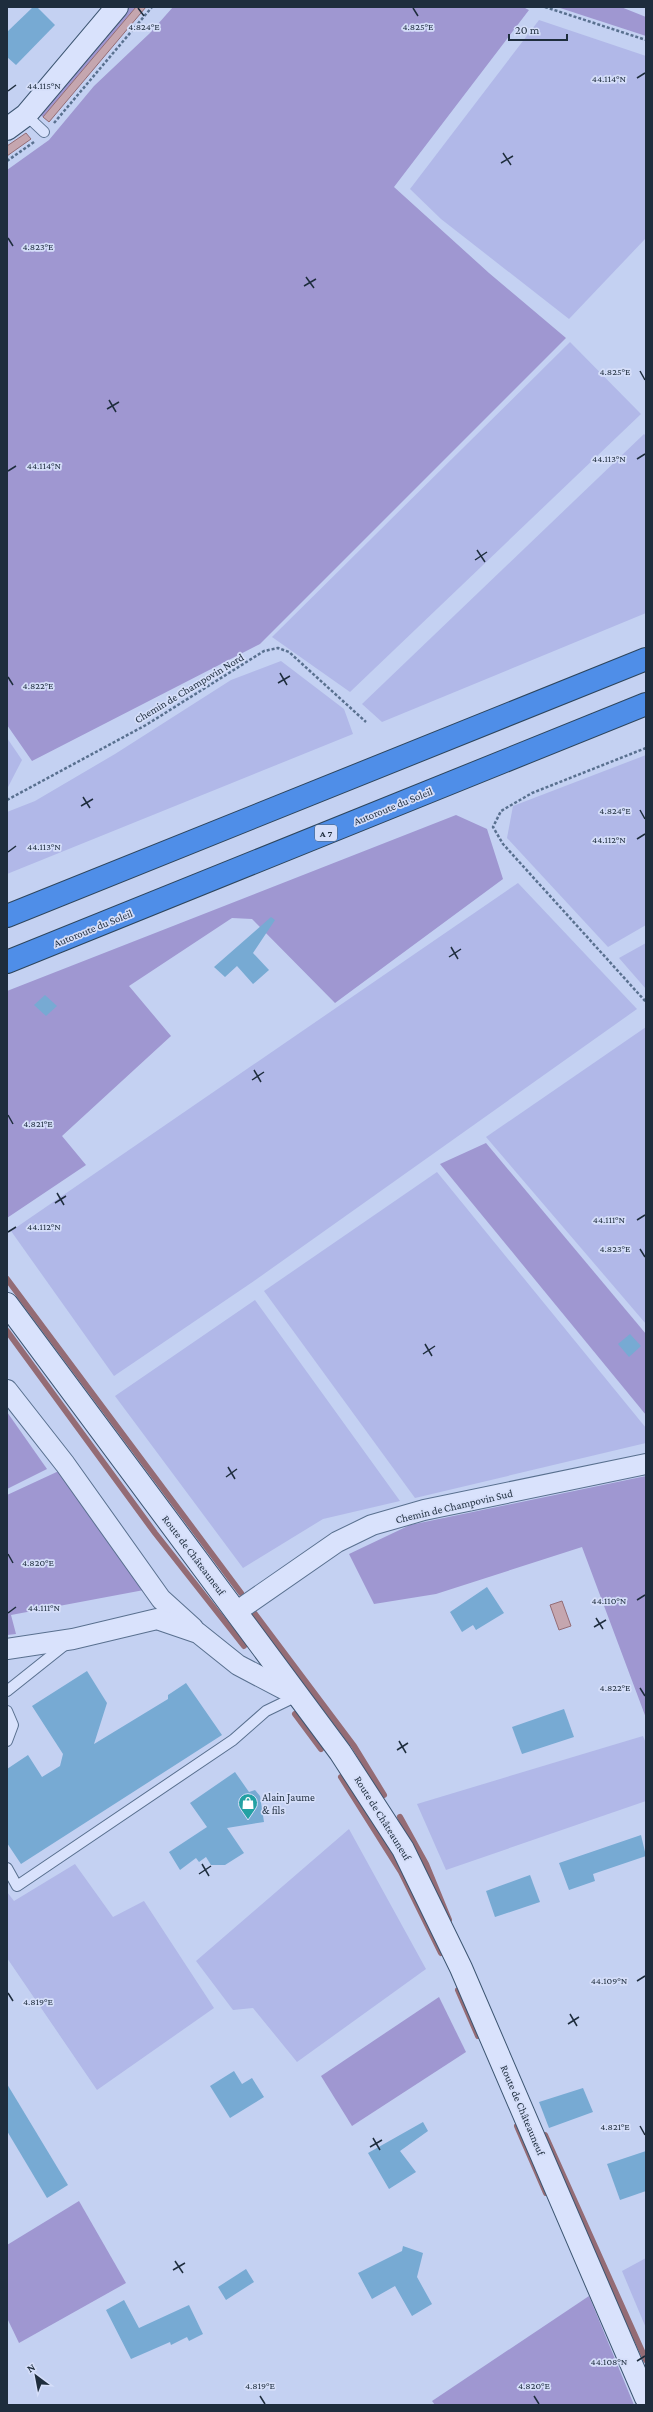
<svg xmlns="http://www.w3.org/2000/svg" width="653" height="2412" font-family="'Crimson Pro',serif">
<rect width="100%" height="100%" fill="#c4d1f2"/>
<g fill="#b1b8e8">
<path d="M539,20l107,36v182l-77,81 -128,-100 -31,-30z"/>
<path d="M570,342l71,72 -291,278 -78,-55z"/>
<path d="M644,434l2,2v177l-264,109 -20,-18z"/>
<path d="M281,661l63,48 9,25 -346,140v-62l28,-11 80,-47 116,-74z"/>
<path d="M7,738l15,22 -15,29z"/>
<path d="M646,755v170l-38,22 -101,-109 6,-32z"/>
<path d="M518,883l119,126 -383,272 -140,95 -103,-145z"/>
<path d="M646,943v46l-27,-31z"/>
<path d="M646,1027v297l-160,-187z"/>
<path d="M437,1172l209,256v15l-231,55 -151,-207z"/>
<path d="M255,1300l145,201 -77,18 -80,49 -128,-172z"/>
<path d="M643,1736l3,7v58l-200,69 -29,-66z"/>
<path d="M349,1829l77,140 -129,93 -44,-54 -20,2 -37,-49z"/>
<path d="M75,1864l38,53 31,-16 70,107 -117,82 -90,-132v-66l7,9z"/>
<path d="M646,2258v70l-24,-57z"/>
</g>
<g fill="#9f97d1">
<path d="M129,7h7l-93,110 -4,-3z"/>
<path d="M173,7h350l6,3 -135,177 95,86 77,65 -306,306 -228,117 -25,-36v-555l42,-30 45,-54 56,-53z"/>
<path d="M557,7h64l25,10v19z"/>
<path d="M456,815l31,14 16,50 -168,124 -83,-84 -20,-1 -103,68 42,50 -109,100 24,29 -79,53v-227z"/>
<path d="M486,1143l160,191v81l-206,-251z"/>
<path d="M7,1412l40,57 -40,20z"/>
<path d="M61,1470l83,120 -133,25 5,19 -9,1v-140z"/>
<path d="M646,1476v242l-64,-171 -146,47 -62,10 -25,-50 61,-29z"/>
<path d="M439,1997l27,55 -114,74 -31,-50z"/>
<path d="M79,2201l47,82 -107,60 -12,-25v-73z"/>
<path d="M589,2296l45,109h-199l-3,-4z"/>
</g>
<g fill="#c5a6af" stroke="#946c75">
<path d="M136,7h10l-97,115 -6,-5z"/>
<path d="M26,133l5,6 -24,17v-10z"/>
<path d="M562,1601l9,25 -12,4 -9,-25z"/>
</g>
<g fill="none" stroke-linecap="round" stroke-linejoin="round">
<g stroke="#946c75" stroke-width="6">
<path d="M7,1279l234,314"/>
<path d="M7,1331l148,202 89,113"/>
<path d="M255,1614l99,132 30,49"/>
<path d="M295,1714l26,35"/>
<path d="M341,1777l60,95 40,81"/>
<path d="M400,1817l26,47 23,56"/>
<path d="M458,1990l20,46"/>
<path d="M517,2126l29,67"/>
<path d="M545,2135l101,225"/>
</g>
</g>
<g fill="#77aad3">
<path d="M33,7h4l18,18 -39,40 -9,-8v-25z"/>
<path d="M271,917l4,3 -22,33 16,17 -16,14 -16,-18 -12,11 -11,-10z"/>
<path d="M45,995l12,11 -11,10 -12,-11z"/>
<path d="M630,1334l11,12 -12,11 -11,-13z"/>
<path d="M487,1587l17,26 -28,17 -3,-5 -11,7 -12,-20z"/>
<path d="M87,1671l20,32 -13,41 74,-45v-4l18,-12 36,52 -201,129 -14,-21v-74l21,-14 14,22 18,-11 3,-12 -31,-48z"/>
<path d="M564,1709l10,28 -52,17 -10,-27z"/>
<path d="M235,1772l14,20 6,-2 5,6 4,26 -37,6 17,25 -19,12h-14l-5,-8 -7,5 -3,-4 -16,12 -11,-18 38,-25 -17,-24z"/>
<path d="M641,1835l5,21 -53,18 2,7 -26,9 -10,-27z"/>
<path d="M530,1875l10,27 -45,15 -9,-26z"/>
<path d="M234,2071l8,13 10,-6 12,19 -34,21 -20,-32z"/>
<path d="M7,2084l61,101 -21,13 -40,-67z"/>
<path d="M583,2088l10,24 -44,16 -10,-26z"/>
<path d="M423,2122l5,9 -28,20 16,21 -27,17 -21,-36z"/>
<path d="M646,2151v40l-26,9 -13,-36z"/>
<path d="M403,2246l20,7 -6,24 15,27 -20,12 -17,-30 -23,13 -14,-26 44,-22z"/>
<path d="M246,2269l8,13 -28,18 -8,-13z"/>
<path d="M124,2300l15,28 50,-23 14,29 -14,7 -2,-4 -16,8 -1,-3 -39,17 -25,-49z"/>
</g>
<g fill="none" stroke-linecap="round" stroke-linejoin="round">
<defs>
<g id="lane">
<path d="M26,115l18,17"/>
<path d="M7,1691l59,-47"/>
<path d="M7,1711l6,14 -6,16"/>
<path d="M7,1868l10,18 216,-146 33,-29 31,-15"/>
</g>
<g id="street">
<path d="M7,1390l58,74 96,135 32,29"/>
<path d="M236,1612l101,-70 35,-17 52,-15 222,-46"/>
<path d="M7,1649l66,-10 84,-20 41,14 40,32 59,31"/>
</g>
<g id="secondary">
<path d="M7,129l19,-14 91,-108"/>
<path d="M7,1304l333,448 63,97 58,119 185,430"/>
</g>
<g id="highway">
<path d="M7,916l639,-257"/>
<path d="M7,962l639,-258"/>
</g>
</defs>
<use href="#lane" stroke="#59708f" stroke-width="12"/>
<use href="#street" stroke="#59708f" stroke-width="22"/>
<use href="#secondary" stroke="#3c5571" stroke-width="24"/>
<use href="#highway" stroke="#2d455c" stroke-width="24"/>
<g stroke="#59708f" stroke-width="2.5" stroke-dasharray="3 2" stroke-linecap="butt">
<path d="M545,7l101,33"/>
<path d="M54,123l98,-116"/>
<path d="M7,161l27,-19"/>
<path d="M646,748l-114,45 -31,18 -8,16 10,17 143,158"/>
<path d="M7,800l139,-75 118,-74 14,-3 11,4 77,70"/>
</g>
<use href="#lane" stroke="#d9e2fc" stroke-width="10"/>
<use href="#street" stroke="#d9e2fc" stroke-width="20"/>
<use href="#secondary" stroke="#d9e2fc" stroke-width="22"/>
<use href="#highway" stroke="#4f8ee8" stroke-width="22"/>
</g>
<path fill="none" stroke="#1e2d3d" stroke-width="1.5" d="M138,8l6,8M413,8l5,8M637,78l8,-5M8,91l8,-6M503,153l8,12M501,163l12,-7M8,238l5,8M306,277l8,11M304,286l12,-7M640,371l5,9M109,400l7,12M107,409l12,-7M637,459l8,-5M8,471l8,-5M477,550l8,12M475,560l12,-8M280,673l7,12M8,677l5,8M278,683l12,-7M83,797l7,11M81,806l12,-7M640,810l5,9M637,839l8,-5M8,852l8,-6M451,947l7,12M449,957l12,-8M254,1070l7,12M252,1080l12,-8M8,1115l5,9M57,1193l7,12M55,1203l11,-7M637,1220l8,-5M8,1232l8,-5M640,1249l5,8M425,1344l7,12M423,1354l12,-8M228,1467l7,12M226,1477l11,-8M8,1554l5,9M637,1600l8,-5M8,1613l8,-6M596,1618l7,11M594,1627l12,-7M640,1688l5,8M399,1741l7,12M397,1750l11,-7M202,1864l7,12M199,1874l12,-8M637,1981l8,-5M8,1993l5,8M570,2014l7,12M568,2024l11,-7M640,2126l5,9M373,2138l7,12M370,2147l12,-7M175,2261l8,12M173,2270l12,-7M637,2361l8,-5M260,2396l5,8M534,2396l5,8"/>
<defs>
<symbol id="shop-pin" viewBox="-11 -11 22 30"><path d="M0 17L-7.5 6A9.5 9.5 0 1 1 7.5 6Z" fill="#23a1a3" stroke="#d5def9"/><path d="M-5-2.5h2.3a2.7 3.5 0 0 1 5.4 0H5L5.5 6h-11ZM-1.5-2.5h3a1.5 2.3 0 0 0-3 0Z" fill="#fff"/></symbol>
</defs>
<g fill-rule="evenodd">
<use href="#shop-pin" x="237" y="1792" width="22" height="30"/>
</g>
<g text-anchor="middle" stroke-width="3.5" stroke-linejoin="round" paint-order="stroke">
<rect fill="#d5def9" stroke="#556275" stroke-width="1" x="315" y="825" width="22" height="16" rx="3"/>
<g font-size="10" font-weight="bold" fill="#1e2d3d">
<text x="326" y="837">A 7</text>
</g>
<g font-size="11" fill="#1e2d3d" stroke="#d5def9">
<text transform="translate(189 688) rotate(-31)" y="4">Chemin de Champovin Nord</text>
<text transform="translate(393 806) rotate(-22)" y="4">Autoroute du Soleil</text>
<text transform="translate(93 928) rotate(-22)" y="4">Autoroute du Soleil</text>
<text transform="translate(454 1506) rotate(-13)" y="4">Chemin de Champovin Sud</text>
<text transform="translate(194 1555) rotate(53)" y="4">Route de Châteauneuf</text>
<text transform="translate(383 1818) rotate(58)" y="4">Route de Châteauneuf</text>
<text transform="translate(523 2110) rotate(67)" y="4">Route de Châteauneuf</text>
</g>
<g font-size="11" fill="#1e2d3d" stroke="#d5def9" text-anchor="start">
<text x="262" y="1801">Alain Jaume<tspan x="262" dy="13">&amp; fils</tspan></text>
</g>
</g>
<g font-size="10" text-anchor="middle" fill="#1e2d3d" stroke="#d5def9" stroke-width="3.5" stroke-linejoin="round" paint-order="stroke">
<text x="418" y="30">4.825°E</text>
<text x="144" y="30">4.824°E</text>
<text x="609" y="82">44.114°N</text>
<text x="44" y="89">44.115°N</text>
<text x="38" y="250">4.823°E</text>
<text x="615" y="375">4.825°E</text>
<text x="609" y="462">44.113°N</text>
<text x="44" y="469">44.114°N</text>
<text x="38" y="689">4.822°E</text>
<text x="615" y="814">4.824°E</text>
<text x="609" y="843">44.112°N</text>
<text x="44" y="850">44.113°N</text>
<text x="38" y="1127">4.821°E</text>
<text x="609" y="1223">44.111°N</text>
<text x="44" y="1230">44.112°N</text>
<text x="615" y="1252">4.823°E</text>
<text x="38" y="1566">4.820°E</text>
<text x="609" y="1604">44.110°N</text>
<text x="44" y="1611">44.111°N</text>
<text x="615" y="1691">4.822°E</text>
<text x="609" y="1984">44.109°N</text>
<text x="38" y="2005">4.819°E</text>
<text x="615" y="2130">4.821°E</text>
<text x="609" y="2365">44.108°N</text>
<text x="260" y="2389">4.819°E</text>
<text x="534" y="2389">4.820°E</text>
</g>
<rect width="653" height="2412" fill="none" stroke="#1e2d3d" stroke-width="16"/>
<g transform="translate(36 2376) rotate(328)" stroke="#d5def9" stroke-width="3" paint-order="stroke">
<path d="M0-3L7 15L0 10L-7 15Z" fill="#1e2d3d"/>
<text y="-6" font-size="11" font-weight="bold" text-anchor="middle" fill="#1e2d3d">N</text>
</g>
<path d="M509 34v6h58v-6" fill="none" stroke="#1e2d3d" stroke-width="2"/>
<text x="515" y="34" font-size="12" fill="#1e2d3d" stroke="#d5def9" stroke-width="3" paint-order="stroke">20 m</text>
</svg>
